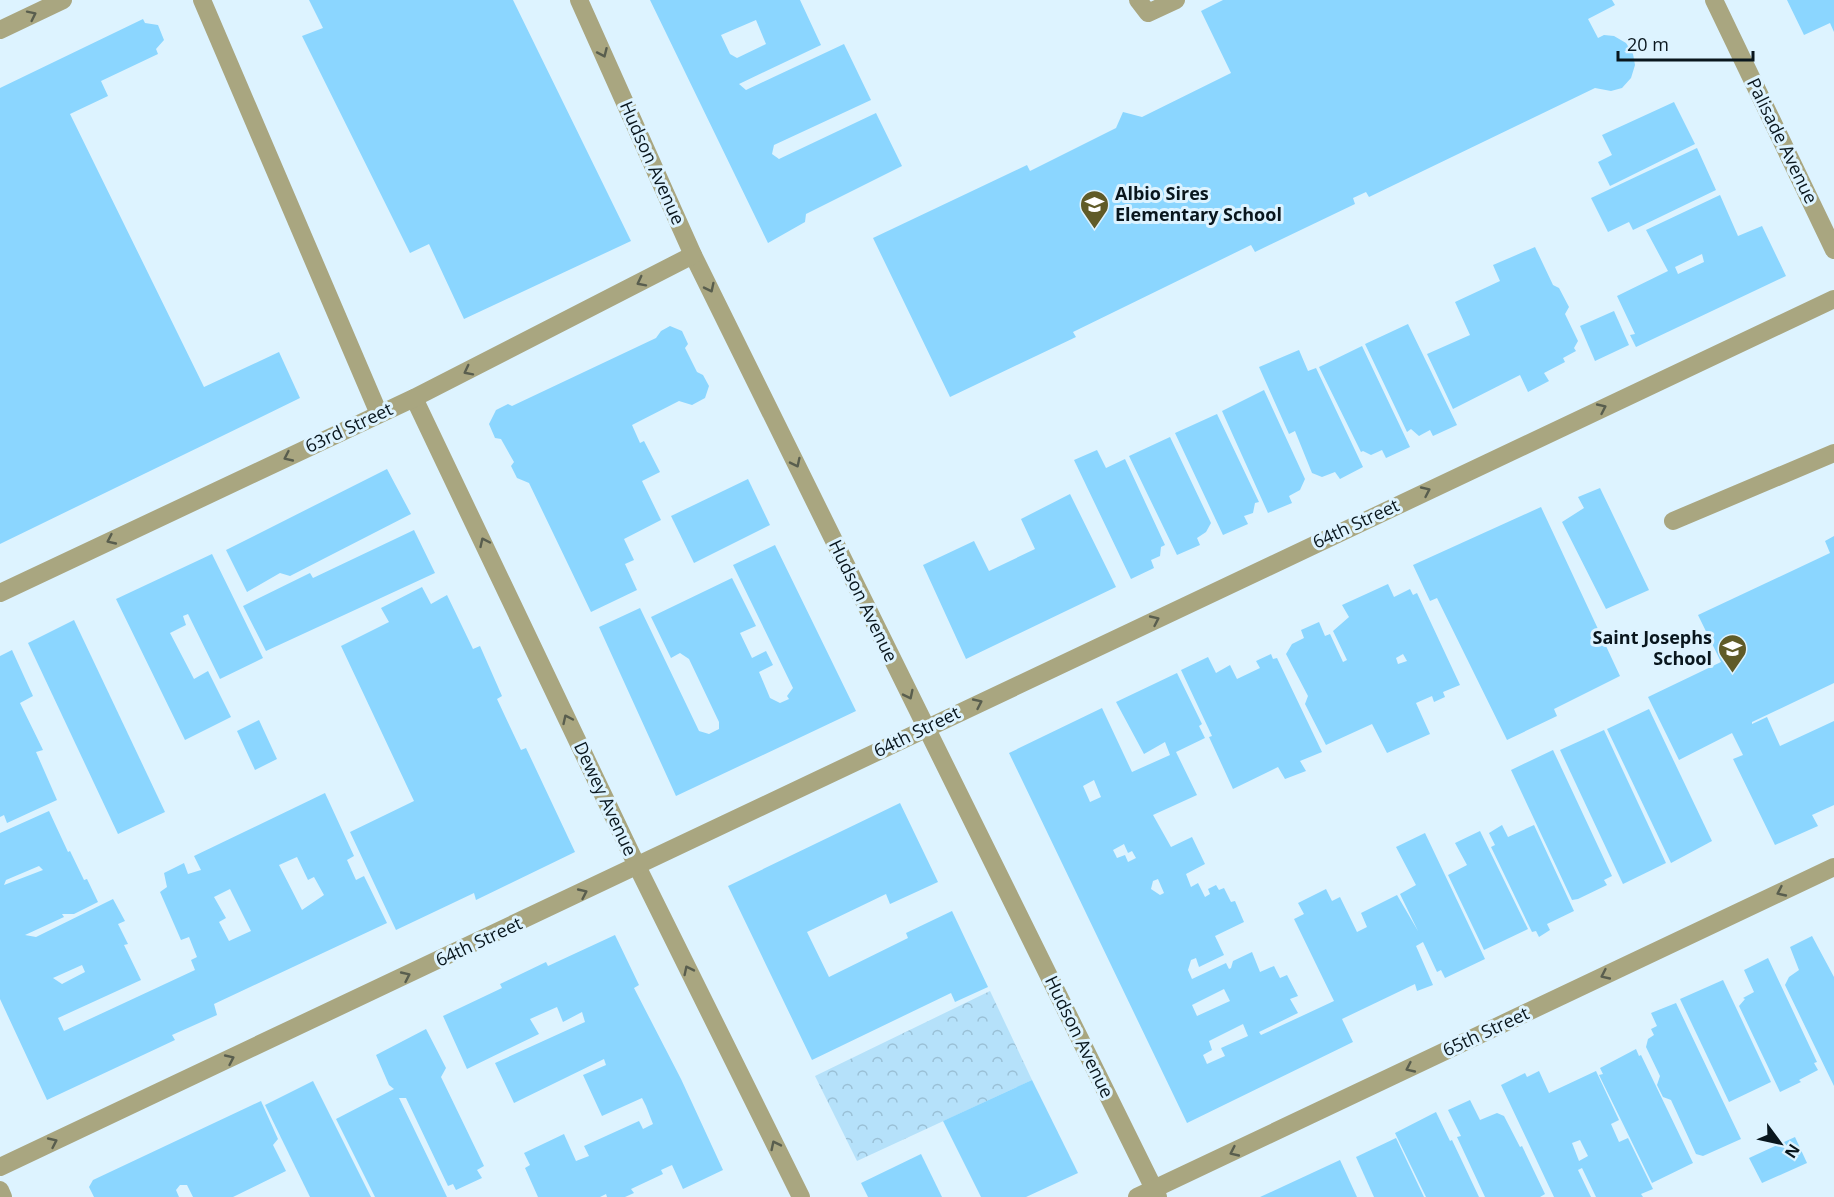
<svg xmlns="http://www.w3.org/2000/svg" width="1834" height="1197" font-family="'Open Sans',sans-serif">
<defs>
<pattern id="park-crowns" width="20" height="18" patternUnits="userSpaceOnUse" patternTransform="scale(1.5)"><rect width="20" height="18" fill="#b5e1fa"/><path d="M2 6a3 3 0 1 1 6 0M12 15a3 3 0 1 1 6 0" fill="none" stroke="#9ac0d6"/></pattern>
</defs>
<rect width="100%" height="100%" fill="#ddf3ff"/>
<path fill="url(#park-crowns)" d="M990,991l42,89 -175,81 -42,-85z"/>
<g fill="#8bd6ff" fill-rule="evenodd">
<path d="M309,0h204l118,241 -167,78 -35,-75 -19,9 -108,-217 21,-8z"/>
<path d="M650,0h150l21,45 -82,39 7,6 98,-46 27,56 -97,45 -2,9 7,5 97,-46 26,53 -96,48 -1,8 -37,21zM756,20l10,24 -29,14 -7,-4 -9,-19z"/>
<path d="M1223,0h389l3,5 -27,14 10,19 6,-3 10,1 12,7 7,11 2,11 -4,13 -9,10 -11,3 -16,-3 -226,109 -3,-5 -13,6 2,6 -100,48 -4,-7 -178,87 3,5 -126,60 -77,-159 154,-73 3,6 86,-43 7,-16 19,5 89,-44 -30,-62z"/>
<path d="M1787,0h47v32l-4,-9 -26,12z"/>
<path d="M143,19l2,4 13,2 6,15 -8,9 2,5 -57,27 7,15 -38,18 134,273 75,-35 21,46 -300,146v-456z"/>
<path d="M1674,102l21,42 -85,42 -12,-24 14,-7 -10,-20z"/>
<path d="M1697,148l19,42 -83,40 -4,-8 -21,10 -17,-34z"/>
<path d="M1720,195l18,41 24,-10 24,50 -150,71 -6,-12 5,-1 -18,-38 51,-25 -22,-41zM1702,254l2,8 -26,12 -3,-7z"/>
<path d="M1535,247l18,38 6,3 10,19 -4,7 13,27 -4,7 2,3 -13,7 2,4 -21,11 5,8 -21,11 -8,-17 -67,34 -26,-55 43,-19 -15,-33 45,-21 -7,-16z"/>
<path d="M1614,311l15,34 -34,16 -15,-35z"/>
<path d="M1408,324l49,101 -24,11 -3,-6 -11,6 -8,-7 -4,3 -42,-88z"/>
<path d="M670,326l12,5 6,13 -3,4 12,24 6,3 6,11 -4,12 -13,7 -13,-4 -47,24 8,18 4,-2 16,31 -18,9 19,39 -37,19 10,21 -9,4 12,26 -46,22 -62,-129 -12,-5 -6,-12 3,-4 -13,-23 -6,-1 -6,-14 7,-14 12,-6 4,2 144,-68 5,-7z"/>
<path d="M1362,346l48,101 -24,11 -4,-8 -11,5 -8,-4 -2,1 -42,-85z"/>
<path d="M1299,350l9,21 8,-3 47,99 -23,12 -5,-7 -13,5 -10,-4 -17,-42 -6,3 -30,-67z"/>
<path d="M1264,390l41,89 -5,11 -11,6 3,7 -24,10 -46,-102z"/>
<path d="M1217,414l42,88 -4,1 -2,10 -9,3 4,8 -25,11 -48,-102z"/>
<path d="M1170,437l41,86 -5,9 -9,6 3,7 -23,10 -48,-99z"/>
<path d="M1097,450l9,18 19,-9 40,86 -4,2 -1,9 -9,4 3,8 -23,11 -57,-119z"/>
<path d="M387,469l24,45 -121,62 -10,-3 -33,19 -21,-42z"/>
<path d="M748,479l22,46 -76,38 -23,-47z"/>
<path d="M1600,488l49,102 -43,19 -44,-87 22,-14 -6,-11z"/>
<path d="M1070,494l46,93 -150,72 -43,-94 51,-24 15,30 46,-22 -14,-30z"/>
<path d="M1541,507l79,169 -66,33 3,7 -50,24 -70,-142 -7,3 -17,-36z"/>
<path d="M414,530l21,43 -169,78 -23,-45 67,-33 3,5z"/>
<path d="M1834,536v147l-82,39v2l15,-7 13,29 54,-25v84l-22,10 6,11 -43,19 -42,-86 10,-4 -11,-22 -53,27 -31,-63 73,-35 -23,-47 132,-62 -5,-12z"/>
<path d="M775,545l81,166 -180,85 -77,-169 41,-19 59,123 10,3 10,-5v-7l-30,-63 -9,-6 -9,5 -20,-41 81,-39 24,48 -16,7 12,25 14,-7 7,14 -14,7 11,26 10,5 9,-4 -2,-3 6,-8 -60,-123z"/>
<path d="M212,554l51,104 -43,21 -32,-65 -5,2 3,9 -16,8 24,46 14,-8 23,46 -46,23 -69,-141z"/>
<path d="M1388,584l6,13 16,-8 3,6 4,-2 43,92 -17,7 2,5 -11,5 -2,-6 -16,7 14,31 -43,19 -15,-29 -46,21 -21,-41 3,-8 -22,-42 6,-10 12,-6 -3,-8 18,-8 6,14 5,-2 13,28 4,-2 -14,-29 16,-14 -7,-12zM1403,654l4,7 -9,3 -2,-6z"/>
<path d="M422,587l9,17 16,-9 26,54 7,-3 22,50 -5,3 24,51 5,-2 49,104 -99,48 -2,-7 -78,37 -46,-98 64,-31 -73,-155 48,-24 -8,-14z"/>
<path d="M74,620l91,192 -47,22 -90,-191z"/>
<path d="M12,650l21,46 -13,7 23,47 -7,2 21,48 -50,23 -3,-8 -4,2v-161z"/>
<path d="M1271,654l2,5 4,-1 45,94 -22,9 6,10 -21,8 -7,-12 -45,22 -24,-52 3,-1 -31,-66 27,-13 8,16 14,-8 7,14 23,-11 -4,-7z"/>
<path d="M1177,673l25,51 -3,2 6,12 -29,14 21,43 -44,20 18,32 21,-10 13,27 -19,10 5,13 7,-4 7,14 5,-3 -2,-5 8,-4 3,5 5,-2 7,14 4,-1 9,21 -29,14 9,19 -25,12 -3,-9 -5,2 -3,10 4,9 34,-16 3,6 2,-1 2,-7 19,-9 8,20 14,-6 6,12 7,-3 11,21 -8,3 8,14 -39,19 2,3 73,-34 -40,-82 10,-5 -6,-11 28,-14 6,12 8,-4 17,35 10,-5 -6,-14 36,-18 21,36 -18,-37 16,-9 -20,-38 29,-14 60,126 -40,19 -4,-8 -4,2 -14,-30 -7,4 17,39 -16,6 -2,-7 -73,35 11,23 -166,81 -178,-370 93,-45 30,64 38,-17 -5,-13 -21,12 -28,-52zM1094,780l7,17 -11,5 -7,-16zM1124,844l4,9 4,-2 4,7 -8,4 -3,-7 -8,3 -4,-8zM1158,879l6,14 -4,2 -9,-6 2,-8zM1224,989l6,12 -33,15 -5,-11zM1243,1024l5,12 -27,12 4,8 -18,8 -4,-9 9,-5 -3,-9z"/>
<path d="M1649,709l63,132 -41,22 -64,-134z"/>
<path d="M259,720l18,39 -22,11 -18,-39z"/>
<path d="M1604,730l62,133 -43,21 -63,-134z"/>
<path d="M1553,750l59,126 -8,4 3,5 -29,14 -6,1 -61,-130z"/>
<path d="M325,793l29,63 -7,4 9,20 8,-4 23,47 -173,81 3,11 -45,20 3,5 -128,60 -47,-101v-166l49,-22 19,41 2,-1 14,29 3,-1 11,23 -24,12h-12l2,3 -39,18 11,2 77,-38 12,22 -7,3 10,20 -4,1 17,35 -83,38 6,13 131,-61 -4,-10 6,-3 -8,-20 -8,3 -21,-48 7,-5 -3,-14 20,-10 4,11 13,-4 -7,-14zM297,857l11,23 6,-3 10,18 -22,15 -23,-45zM39,866l4,4 -39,15 2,-5zM230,889l21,42 -22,10 -10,-19 7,-4 -12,-21zM82,965l3,7 -23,12 -9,-6z"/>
<path d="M900,803l38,79 -48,22 -4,-10 -79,38 22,45 79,-39 -2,-5 46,-22 36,76 -33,15 -4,-9 -139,67 -84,-174z"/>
<path d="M1502,825l6,12 26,-12 40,86 -27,13 3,6 -11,7 -3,-6 -4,1 -41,-85 4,-2 -6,-12z"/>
<path d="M1480,831l48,98 -44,21 -36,-75 19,-10 -12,-22z"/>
<path d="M615,935l24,50 -5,3 47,91 42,91 -40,19 -11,-24 -11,5 2,4 -32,15 3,4 -9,4h-18l-1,-3 -6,3h-62l-13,-29 5,-3 -6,-12 40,-19 12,27 13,-5 -5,-10 55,-25 4,8 10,-5 -7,-18 -4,-8 -40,18 -19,-41 23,-10 -2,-6 -90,44 -19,-40 90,-41 -3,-10 -19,10 -6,-15 -27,12 9,15 -72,35 -24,-53 59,-28 -2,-4 46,-22 2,4z"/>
<path d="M1812,936l22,41v109l-49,-101 4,-8 10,-7 -9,-23z"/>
<path d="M1768,958l49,104 -3,1 4,7 -19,10 2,2 -21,10 -41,-86 6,-7 -2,-1 11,-6 -10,-22z"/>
<path d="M1723,980l48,102 -42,20 -49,-103z"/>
<path d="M1676,1003l65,136 -38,17 -7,-2 -25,-54 -8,-3 -6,-12 3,-9 -14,-29 2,-8 6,-4 -3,-6 6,-3 -6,-13z"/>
<path d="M426,1029l20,39 -5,9 43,89 -7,4 5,8 -26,12 -3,-6 -5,2 -42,-88h-7l48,99h-72l-39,-78 58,-30 -5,-4 -13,-30z"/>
<path d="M1636,1049l3,7 2,-1 52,108 -41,20 -53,-108 4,-1 -3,-6z"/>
<path d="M1539,1071l10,22 47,-22 23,49 -8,4 8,18 9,-4 25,51 -12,5 2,3h-47l-14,-29 -4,2 13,27h-37l-53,-112 24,-12 2,4zM1580,1140l8,16 -9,5 -7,-18z"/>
<path d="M1032,1080l46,93 -52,24h-45l-38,-76z"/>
<path d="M313,1081l58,116h-61l-45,-92z"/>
<path d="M1470,1100l10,20 17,-7 7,3 16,31 2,-1 23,48 -5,3h-55l-28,-60 4,-1 -13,-26z"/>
<path d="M261,1101l17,38 -5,6 13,26 -53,26h-40l-6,-12h-7l-4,5 3,7h-85l-5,-10 4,-7z"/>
<path d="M1436,1112l14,29 2,-1 27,57h-53l-31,-64z"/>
<path d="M1795,1137l12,26 -45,20 -13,-25z"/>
<path d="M1396,1138l28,59h-50l-18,-40z"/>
<path d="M921,1154l21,43h-74l-7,-14z"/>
<path d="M1340,1160l17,37h-97z"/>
</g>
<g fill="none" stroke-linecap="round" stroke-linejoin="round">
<g stroke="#a9a680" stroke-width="18">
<path d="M202,0l177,414"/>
<path d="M579,0l114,255 465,942"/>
<path d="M1138,0l10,13 28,-13"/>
<path d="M1714,0l120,250"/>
<path d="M0,30l63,-30"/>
<path d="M414,398l224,470 163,329"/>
<path d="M1673,521l161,-68"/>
<path d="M0,593l414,-195 279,-143"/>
<path d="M0,1167c613,-287 1222,-581 1834,-868"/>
<path d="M0,1190l3,7"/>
<path d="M1137,1197l697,-330"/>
</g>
</g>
<defs><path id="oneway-chevron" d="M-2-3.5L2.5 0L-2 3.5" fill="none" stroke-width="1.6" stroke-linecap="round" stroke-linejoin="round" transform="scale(1.5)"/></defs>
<g stroke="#595e4e">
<use href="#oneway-chevron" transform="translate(32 15) rotate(-26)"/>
<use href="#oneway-chevron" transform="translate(603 53) rotate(66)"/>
<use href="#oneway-chevron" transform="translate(641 282) rotate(153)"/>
<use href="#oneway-chevron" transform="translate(710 288) rotate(64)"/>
<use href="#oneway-chevron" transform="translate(468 371) rotate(153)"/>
<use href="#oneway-chevron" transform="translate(1602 408) rotate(-25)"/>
<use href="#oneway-chevron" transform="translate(288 457) rotate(155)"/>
<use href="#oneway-chevron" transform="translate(796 463) rotate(64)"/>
<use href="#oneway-chevron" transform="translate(1426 491) rotate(-25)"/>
<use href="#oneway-chevron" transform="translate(111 540) rotate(155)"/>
<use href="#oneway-chevron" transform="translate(484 542) rotate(-115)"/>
<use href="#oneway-chevron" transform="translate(1155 620) rotate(-25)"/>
<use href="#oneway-chevron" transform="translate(909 695) rotate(64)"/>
<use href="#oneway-chevron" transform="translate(978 703) rotate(-25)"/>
<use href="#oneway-chevron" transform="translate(567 719) rotate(-115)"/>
<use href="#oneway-chevron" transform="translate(1781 892) rotate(155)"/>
<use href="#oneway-chevron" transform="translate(583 893) rotate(-25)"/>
<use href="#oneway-chevron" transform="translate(688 970) rotate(-116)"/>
<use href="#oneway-chevron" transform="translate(1605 975) rotate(155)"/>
<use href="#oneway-chevron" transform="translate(406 976) rotate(-25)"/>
<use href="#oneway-chevron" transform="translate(230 1059) rotate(-25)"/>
<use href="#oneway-chevron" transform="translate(1410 1068) rotate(155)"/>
<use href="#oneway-chevron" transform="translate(53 1142) rotate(-25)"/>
<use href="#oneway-chevron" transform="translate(775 1145) rotate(-116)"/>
<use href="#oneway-chevron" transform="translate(1234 1152) rotate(155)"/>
</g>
<defs>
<symbol id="school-pin" viewBox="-11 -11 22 30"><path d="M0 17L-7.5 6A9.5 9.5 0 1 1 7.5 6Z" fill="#605b28" stroke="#ddf3ff"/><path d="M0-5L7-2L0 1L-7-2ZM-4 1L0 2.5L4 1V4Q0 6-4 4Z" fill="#fff"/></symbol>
</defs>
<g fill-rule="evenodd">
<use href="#school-pin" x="1078" y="188" width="33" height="45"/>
<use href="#school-pin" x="1716" y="632" width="33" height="45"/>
</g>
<g text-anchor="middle" stroke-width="6" stroke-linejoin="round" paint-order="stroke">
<g font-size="18" fill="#09161d" stroke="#ddf3ff">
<text transform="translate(1782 141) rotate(64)" y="6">Palisade Avenue</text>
<text transform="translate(652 163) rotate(66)" y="6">Hudson Avenue</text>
<text transform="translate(349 428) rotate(-25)" y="6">63rd Street</text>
<text transform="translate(1356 524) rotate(-25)" y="6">64th Street</text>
<text transform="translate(863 601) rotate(64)" y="6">Hudson Avenue</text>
<text transform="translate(917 732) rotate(-26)" y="6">64th Street</text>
<text transform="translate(605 799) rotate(65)" y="6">Dewey Avenue</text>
<text transform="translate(479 942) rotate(-25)" y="6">64th Street</text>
<text transform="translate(1486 1032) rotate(-25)" y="6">65th Street</text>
<text transform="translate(1079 1037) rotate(64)" y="6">Hudson Avenue</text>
</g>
<g font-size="18" font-weight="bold" fill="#09161d" stroke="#ddf3ff" text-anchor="start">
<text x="1115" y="200">Albio Sires<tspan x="1115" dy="21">Elementary School</tspan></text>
<text x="1712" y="644" text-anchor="end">Saint Josephs<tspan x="1712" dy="21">School</tspan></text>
</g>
</g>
<g transform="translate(1780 1143) rotate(123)" stroke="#ddf3ff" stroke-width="4.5" paint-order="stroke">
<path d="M0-4.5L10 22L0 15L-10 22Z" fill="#09161d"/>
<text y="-9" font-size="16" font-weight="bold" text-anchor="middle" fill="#09161d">N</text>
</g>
<path d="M1618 51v9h135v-9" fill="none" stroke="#09161d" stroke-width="3"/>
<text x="1627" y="51" font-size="18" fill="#09161d" stroke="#ddf3ff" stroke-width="4.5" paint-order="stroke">20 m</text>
</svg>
